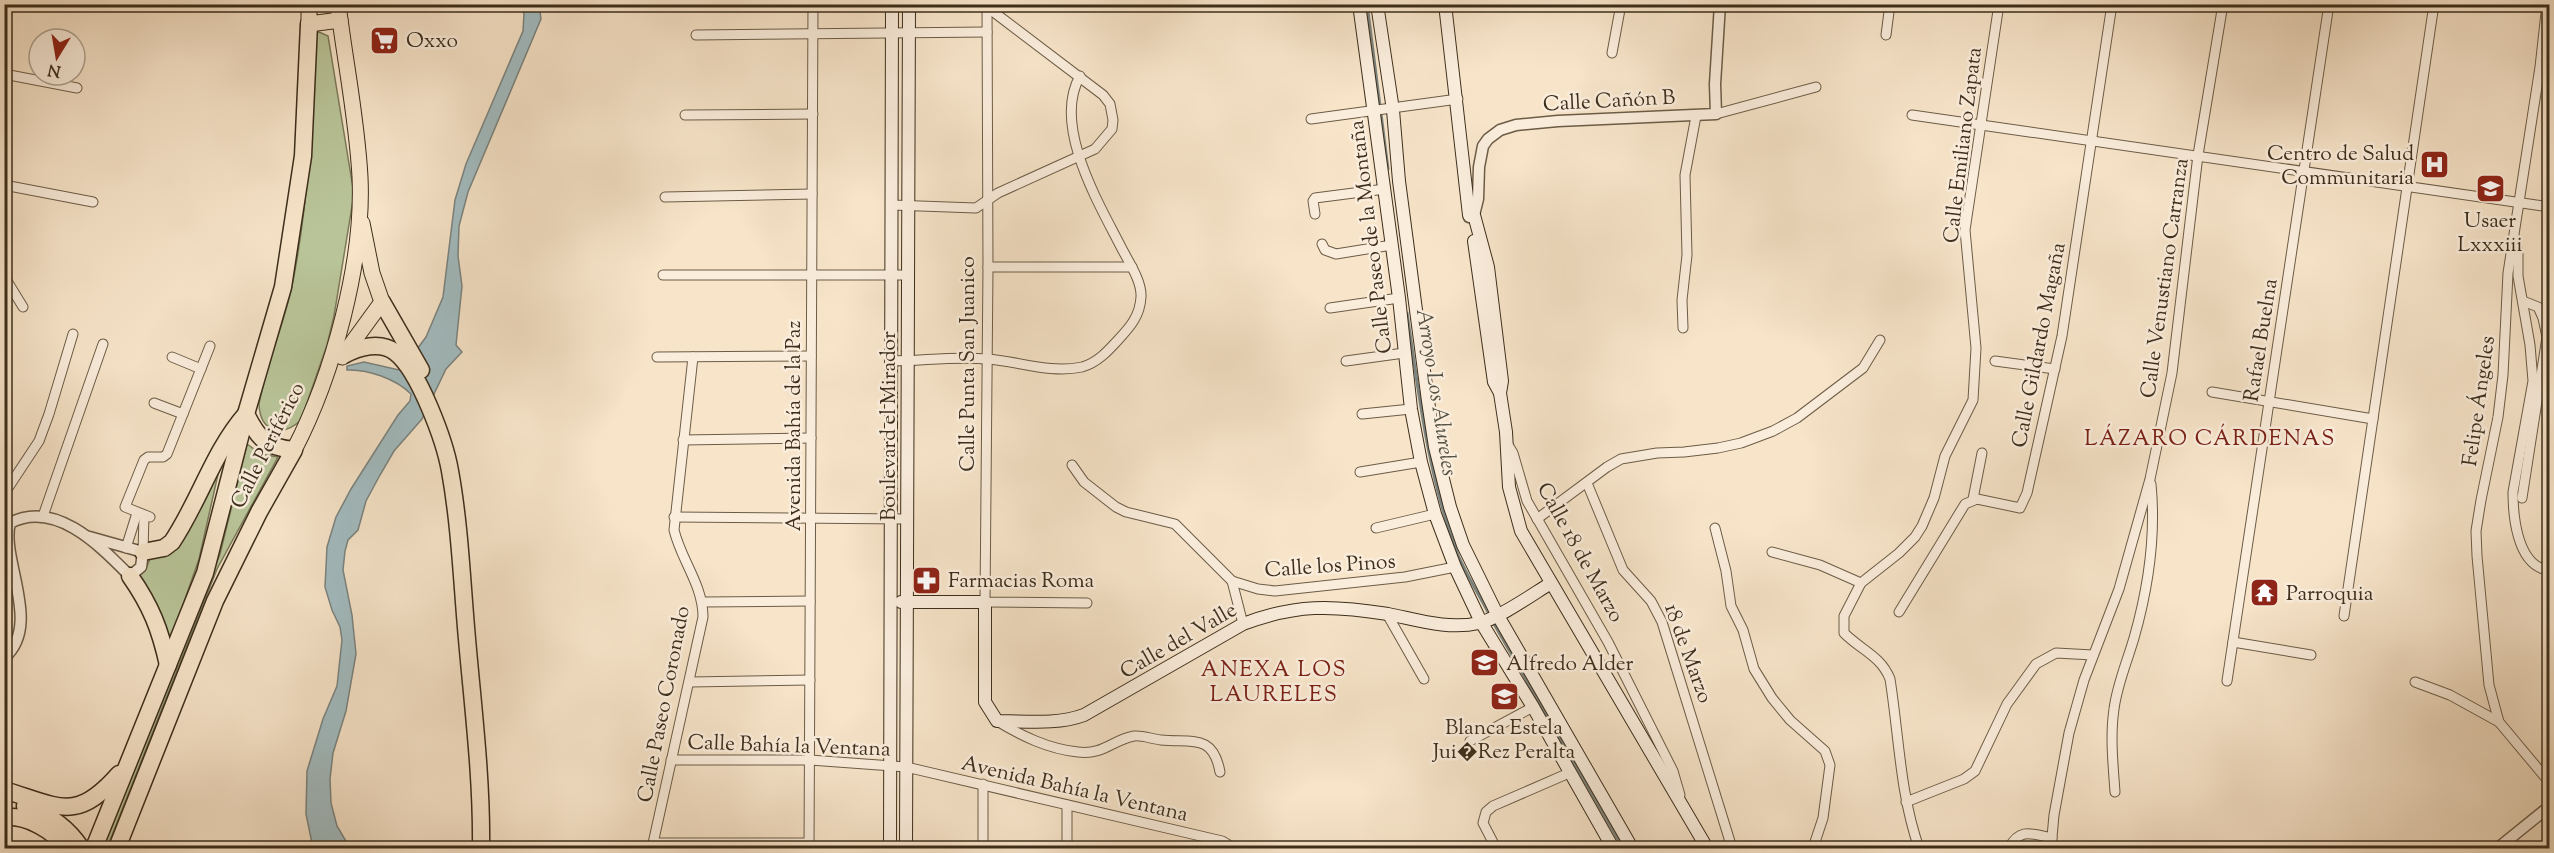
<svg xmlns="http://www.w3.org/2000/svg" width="2554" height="853" font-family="'Sorts Mill Goudy',serif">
<rect width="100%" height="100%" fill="#f7e4c9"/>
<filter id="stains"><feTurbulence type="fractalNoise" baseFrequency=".00333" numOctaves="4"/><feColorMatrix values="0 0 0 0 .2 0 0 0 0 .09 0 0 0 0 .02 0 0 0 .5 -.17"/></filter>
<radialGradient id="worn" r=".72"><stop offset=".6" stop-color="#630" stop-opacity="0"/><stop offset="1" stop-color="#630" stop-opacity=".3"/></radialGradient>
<g fill="#b9c599" stroke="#7b7a5a" stroke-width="1.5">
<path d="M319,32l9,4 26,158 -20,122 -7,29 -26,75c-19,18 -41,12 -42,-16 7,-41 26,-81 34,-123 16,-81 19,-164 22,-247z"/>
<path d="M247,444l14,10 17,3 -61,112 -110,279h-4l117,-294z"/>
<path d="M221,461l-22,98 -29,83 -31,-68 8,-8 3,-7z"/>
</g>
<path fill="#a2bcc1" stroke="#7a837f" stroke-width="1.5" d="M520,5h19l2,14 -73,173 -9,34 -1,30 4,30 -6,59 6,7 -16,17 -24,50 -28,32 -14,24 -14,26 -8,29 -10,10 -3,11 -2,19 9,45 4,39 -10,57 -13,42 -3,26 1,24 6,23 13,22h-37l-7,-34 1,-43 16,-52 14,-33 5,-46 -2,-13 -8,-17 -7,-23 2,-40 9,-30 15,-28 47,-74 12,-14 1,-7c-15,-15 -43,-25 -64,-24v-4l17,-4 35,8 4,-2 23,-31 17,-40 12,-97 11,-36 57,-133 1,-17z"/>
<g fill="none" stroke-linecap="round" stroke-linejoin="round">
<g stroke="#7a837f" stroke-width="3">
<path d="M1367,4l21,165"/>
<path d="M1407,313c12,82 21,164 51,242 9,21 22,41 32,61"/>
<path d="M1493,622l130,226"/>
</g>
<defs>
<g id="minor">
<path d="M987,4l1,263 -3,335 102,1"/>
<path d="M2547,4l-7,63 -32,206 -5,102 -5,42 -17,83 -5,31 1,25 12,129 10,37 51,61"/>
<path d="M696,35l291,-3"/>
<path d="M1886,35l4,-31"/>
<path d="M1612,53l9,-49"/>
<path d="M4,74l73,14"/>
<path d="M1716,114l100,-27"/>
<path d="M685,115l128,-1"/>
<path d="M1912,115l638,92"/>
<path d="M1311,119l147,-20"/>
<path d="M4,185l89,17"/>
<path d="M665,197l147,-3"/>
<path d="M892,205l84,3 22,-15 97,-44 17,-20 1,-9 -3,-16 -7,-9 -116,-88"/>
<path d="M1315,214l-2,-13 2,-3 70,-9"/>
<path d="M2515,238l3,14v24l12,69 3,36 -20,111c0,24 4,68 30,77l7,-3"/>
<path d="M1322,244l3,6 11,4 56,-9"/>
<path d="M988,267h144"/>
<path d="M663,275h245"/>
<path d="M4,276l19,31"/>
<path d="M1330,308l69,-10"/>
<path d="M1683,328l-1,-28 5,-45 -2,-80 11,-59"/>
<path d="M172,357l29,12"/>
<path d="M657,357l154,-1"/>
<path d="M891,361c31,0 64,-5 96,-2 31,2 63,15 95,8 15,-4 26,-16 36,-27 12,-13 22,-24 23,-43 1,-16 -13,-36 -20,-50 -23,-45 -69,-122 -41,-171"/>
<path d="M1346,361l58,-8"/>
<path d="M1995,361l60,8"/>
<path d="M2212,392l161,27"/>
<path d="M154,403l29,11"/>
<path d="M1362,414l49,-5"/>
<path d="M683,440l128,-2"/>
<path d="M1507,443l6,10 14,48 81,141 65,129 7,24"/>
<path d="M1072,465l12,17 32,25 10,5 49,12 57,57 26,8 17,2 130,-14 50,-10"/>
<path d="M1360,472l61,-10"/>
<path d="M1587,483l36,87 28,31 11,21 70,226"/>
<path d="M4,494l35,-53 10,-27 24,-80"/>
<path d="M2522,498l25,-161 -4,-19 -5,-11 -15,-6"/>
<path d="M1973,499l9,-46"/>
<path d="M4,515l6,8"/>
<path d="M43,516l60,-172"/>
<path d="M150,517l-25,-10 19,-47 4,-3h15l4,-3 43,-108"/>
<path d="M674,517l234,2"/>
<path d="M1537,519l70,-52 14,-8 36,-6 27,-1 34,-4 23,-5 32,-12 24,-13 66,-50 17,-28"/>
<path d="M1376,528l59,-14"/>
<path d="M1715,528l11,43 5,35 12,24 11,39 18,29 18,22 35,31 5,14 -7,53 -10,30"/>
<path d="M126,548l11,-35"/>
<path d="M143,552l1,-37"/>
<path d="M1772,552l48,13 41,18"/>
<path d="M1232,581l11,43"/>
<path d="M703,602l107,-1"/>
<path d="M1899,612l66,-108 12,-5 43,9 7,-15 35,-157 50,-332"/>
<path d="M1387,614l37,65"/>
<path d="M2344,616l90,-612"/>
<path d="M2233,642l78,13"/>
<path d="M2227,681l102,-677"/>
<path d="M690,682l120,-2"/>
<path d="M2415,682l35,13 49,27"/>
<path d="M997,721c25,15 51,28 81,31 26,3 34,-12 56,-16 8,-1 18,3 27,4 30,3 52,-7 59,32"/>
<path d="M1470,741l63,-34"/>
<path d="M671,760h139l96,7 316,74 12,7"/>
<path d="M983,784v64"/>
<path d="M2115,792c-2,-28 -5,-56 -1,-83 3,-24 13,-47 20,-71 14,-49 22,-103 17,-154"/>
<path d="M1906,802l58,-23 11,-8 32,-67 29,-40 20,-11 37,2"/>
<path d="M653,843h156"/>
<path d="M652,848l51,-231c0,-32 -22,-57 -29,-87l19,-173"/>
<path d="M809,848l4,-844"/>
<path d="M1067,848v-43"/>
<path d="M1496,848l-13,-25 3,-11 7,-6 76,-33"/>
<path d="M1919,848c-19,-54 -20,-112 -29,-169 -9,-23 -29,-29 -46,-46v-17l17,-33 38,-30 16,-16 7,-11 12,-28 11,-42 28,-56 3,-52 -11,-118 34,-226"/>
<path d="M2009,848c11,-21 23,-14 43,-10"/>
<path d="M2051,848l3,-33 15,-82 15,-53 35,-91 31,-110 22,-106 26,-218 25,-151"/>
</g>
<g id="tertiary">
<path d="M1469,217l5,-2 4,-16 1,-32 4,-21 5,-7 12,-9 16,-5 42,-4 158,-7 -1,-30 5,-80"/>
<path d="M4,658c39,-33 -4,-99 6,-135 46,-24 91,24 120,53l11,-9 2,-15 -57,-16"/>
<path d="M2498,848l52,-42"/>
</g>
<g id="secondary">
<path d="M1359,4l40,294 12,111 10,53 14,52 20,53 26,55 52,85 80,141"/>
<path d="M1377,4l16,106 6,71 29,220 7,46 15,60 13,38 34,69 135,234"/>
<path d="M1445,4l24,211"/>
<path d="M1469,208l5,7 14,52 14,114 -2,12 6,39 3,55 12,44 186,317"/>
<path d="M1474,241l20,141 6,11"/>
<path d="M901,602h84v100l12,19c29,0 60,4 87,-6l159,-91c53,-20 89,-19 145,-10 30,6 60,16 91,9 19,-4 54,-29 72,-40"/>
<path d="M890,848l2,-844"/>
<path d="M906,848l3,-844"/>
</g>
<g id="trunk">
<path d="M309,4v20l31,-4"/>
<path d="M342,357l40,-55 -10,-29 -10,-50"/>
<path d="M294,450c39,-75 70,-189 66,-273 -3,-58 -15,-115 -22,-173"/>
</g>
<g id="motorway">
<path d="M382,302l39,68"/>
<path d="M344,355c15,-8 36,-14 51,-3 24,18 50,90 55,119 10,55 12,113 17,168 6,69 15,140 14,209"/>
<path d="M130,576c21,30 30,53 38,89"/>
<path d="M4,790c56,17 72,33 115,-16"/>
<path d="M25,806c23,8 43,22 56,42"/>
<path d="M4,817c24,-2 49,14 63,31"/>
<path d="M94,848l111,-275 41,-159 37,-127 20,-131 6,-132"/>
<path d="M117,848l98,-247 44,-89 35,-62c-29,-3 -36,-12 -48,-36 -33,38 -46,86 -74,128l-8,6 -21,4"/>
</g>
</defs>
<use href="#minor" stroke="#6c5c46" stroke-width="11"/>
<use href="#tertiary" stroke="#6c5c46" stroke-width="13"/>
<use href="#secondary" stroke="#3d2e1b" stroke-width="14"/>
<use href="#trunk" stroke="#3d2e1b" stroke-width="17"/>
<use href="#motorway" stroke="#3d2e1b" stroke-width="19"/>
<use href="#minor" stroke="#faeddc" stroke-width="9"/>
<use href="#tertiary" stroke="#faeddc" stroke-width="10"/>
<use href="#secondary" stroke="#faeddc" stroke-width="12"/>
<use href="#trunk" stroke="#f7e4c9" stroke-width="15"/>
<use href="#motorway" stroke="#f7e4c9" stroke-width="16"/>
</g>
<defs>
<symbol id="supermarket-square" viewBox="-11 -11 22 22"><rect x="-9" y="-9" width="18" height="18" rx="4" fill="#8f2418" stroke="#faeddc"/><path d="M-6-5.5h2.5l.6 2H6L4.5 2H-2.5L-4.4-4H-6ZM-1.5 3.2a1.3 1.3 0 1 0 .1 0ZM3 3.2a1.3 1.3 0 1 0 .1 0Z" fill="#fff"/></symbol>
<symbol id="hospital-square" viewBox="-11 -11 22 22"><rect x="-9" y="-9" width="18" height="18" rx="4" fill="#8f2418" stroke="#faeddc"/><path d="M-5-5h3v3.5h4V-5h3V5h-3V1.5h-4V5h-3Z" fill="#fff"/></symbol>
<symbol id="school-square" viewBox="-11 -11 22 22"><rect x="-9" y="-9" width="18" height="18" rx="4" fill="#8f2418" stroke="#faeddc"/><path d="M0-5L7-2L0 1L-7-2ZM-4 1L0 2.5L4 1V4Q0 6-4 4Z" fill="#fff"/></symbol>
<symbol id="pharmacy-square" viewBox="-11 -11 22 22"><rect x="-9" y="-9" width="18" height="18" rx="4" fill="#8f2418" stroke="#faeddc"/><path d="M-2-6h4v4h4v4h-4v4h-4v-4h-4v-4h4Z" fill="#fff"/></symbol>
<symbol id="temple-square" viewBox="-11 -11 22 22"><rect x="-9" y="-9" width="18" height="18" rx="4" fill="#8f2418" stroke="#faeddc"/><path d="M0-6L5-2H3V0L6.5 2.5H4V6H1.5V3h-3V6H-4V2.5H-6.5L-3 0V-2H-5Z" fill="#fff"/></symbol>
</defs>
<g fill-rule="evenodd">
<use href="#supermarket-square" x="368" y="24" width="33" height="33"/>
<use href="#hospital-square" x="2418" y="148" width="33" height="33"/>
<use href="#school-square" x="2474" y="172" width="33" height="33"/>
<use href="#pharmacy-square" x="910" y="564" width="33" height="33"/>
<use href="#temple-square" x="2248" y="576" width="33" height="33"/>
<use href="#school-square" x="1468" y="646" width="33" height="33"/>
<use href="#school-square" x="1488" y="680" width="33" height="33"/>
</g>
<g text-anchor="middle" stroke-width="5" stroke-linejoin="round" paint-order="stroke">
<g font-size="21" fill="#3d2e1b" stroke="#faeddc" text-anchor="start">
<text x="406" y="47">Oxxo</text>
<text x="2414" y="160" text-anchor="end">Centro de Salud<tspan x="2414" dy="24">Communitaria</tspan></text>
<text x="2490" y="227" text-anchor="middle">Usaer<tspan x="2490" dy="24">Lxxxiii</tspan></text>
<text x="948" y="587">Farmacias Roma</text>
<text x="2286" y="600">Parroquia</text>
<text x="1506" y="670">Alfredo Alder</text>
<text x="1504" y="734" text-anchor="middle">Blanca Estela<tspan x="1504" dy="24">Jui�Rez Peralta</tspan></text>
</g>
<g font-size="21" fill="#3d2e1b" stroke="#faeddc">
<text transform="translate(1609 100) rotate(-3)" y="7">Calle Cañón B</text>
<text transform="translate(1962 145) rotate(-83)" y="7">Calle Emiliano Zapata</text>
<text transform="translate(1370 237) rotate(-97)" y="7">Calle Paseo de la Montaña</text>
<text transform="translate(2164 278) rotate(-82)" y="7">Calle Venustiano Carranza</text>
<text transform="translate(2260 340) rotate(-81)" y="7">Rafael Buelna</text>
<text transform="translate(2038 345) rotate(-79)" y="7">Calle Gildardo Magaña</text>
<text transform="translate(967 364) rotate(-90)" y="7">Calle Punta San Juanico</text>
<text transform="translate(2478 401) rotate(-82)" y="7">Felipe Ángeles</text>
<text transform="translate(793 426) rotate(-90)" y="7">Avenida Bahía de la Paz</text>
<text transform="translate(888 426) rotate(-90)" y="7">Boulevard el Mirador</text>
<text transform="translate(267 445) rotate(-63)" y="7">Calle Periférico</text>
<text transform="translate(1581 552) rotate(61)" y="7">Calle 18 de Marzo</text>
<text transform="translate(1330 565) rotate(-4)" y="7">Calle los Pinos</text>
<text transform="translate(1178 640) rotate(-30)" y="7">Calle del Valle</text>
<text transform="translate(1689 653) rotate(70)" y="7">18 de Marzo</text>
<text transform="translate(663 704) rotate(-79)" y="7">Calle Paseo Coronado</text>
<text transform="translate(789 745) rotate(2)" y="7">Calle Bahía la Ventana</text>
<text transform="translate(1075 788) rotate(13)" y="7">Avenida Bahía la Ventana</text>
</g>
<g font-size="22" font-style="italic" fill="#565244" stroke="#faeddc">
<text transform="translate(1438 392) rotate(81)" y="8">Arroyo Los Alureles</text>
</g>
<g font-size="22" letter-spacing="1.5" fill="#7a1f14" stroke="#faeddc">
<text x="2210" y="445">LÁZARO CÁRDENAS</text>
<text x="1274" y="676">ANEXA LOS<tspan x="1274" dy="25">LAURELES</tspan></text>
</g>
</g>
<rect width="2554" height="853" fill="none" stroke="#f7e4c9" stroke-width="24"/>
<rect x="6" y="6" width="2542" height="841" fill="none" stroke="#3d2e1b" stroke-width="3"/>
<rect x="12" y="12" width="2530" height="829" fill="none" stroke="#3d2e1b" stroke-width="1.5"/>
<g transform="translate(57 57) rotate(191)"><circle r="28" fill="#faeddc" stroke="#aea18f" stroke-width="1.5"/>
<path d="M0-4.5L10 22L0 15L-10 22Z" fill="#8f2418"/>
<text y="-9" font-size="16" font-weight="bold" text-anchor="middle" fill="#3d2e1b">N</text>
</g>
<rect width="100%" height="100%" filter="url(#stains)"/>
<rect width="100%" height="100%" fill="url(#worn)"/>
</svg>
